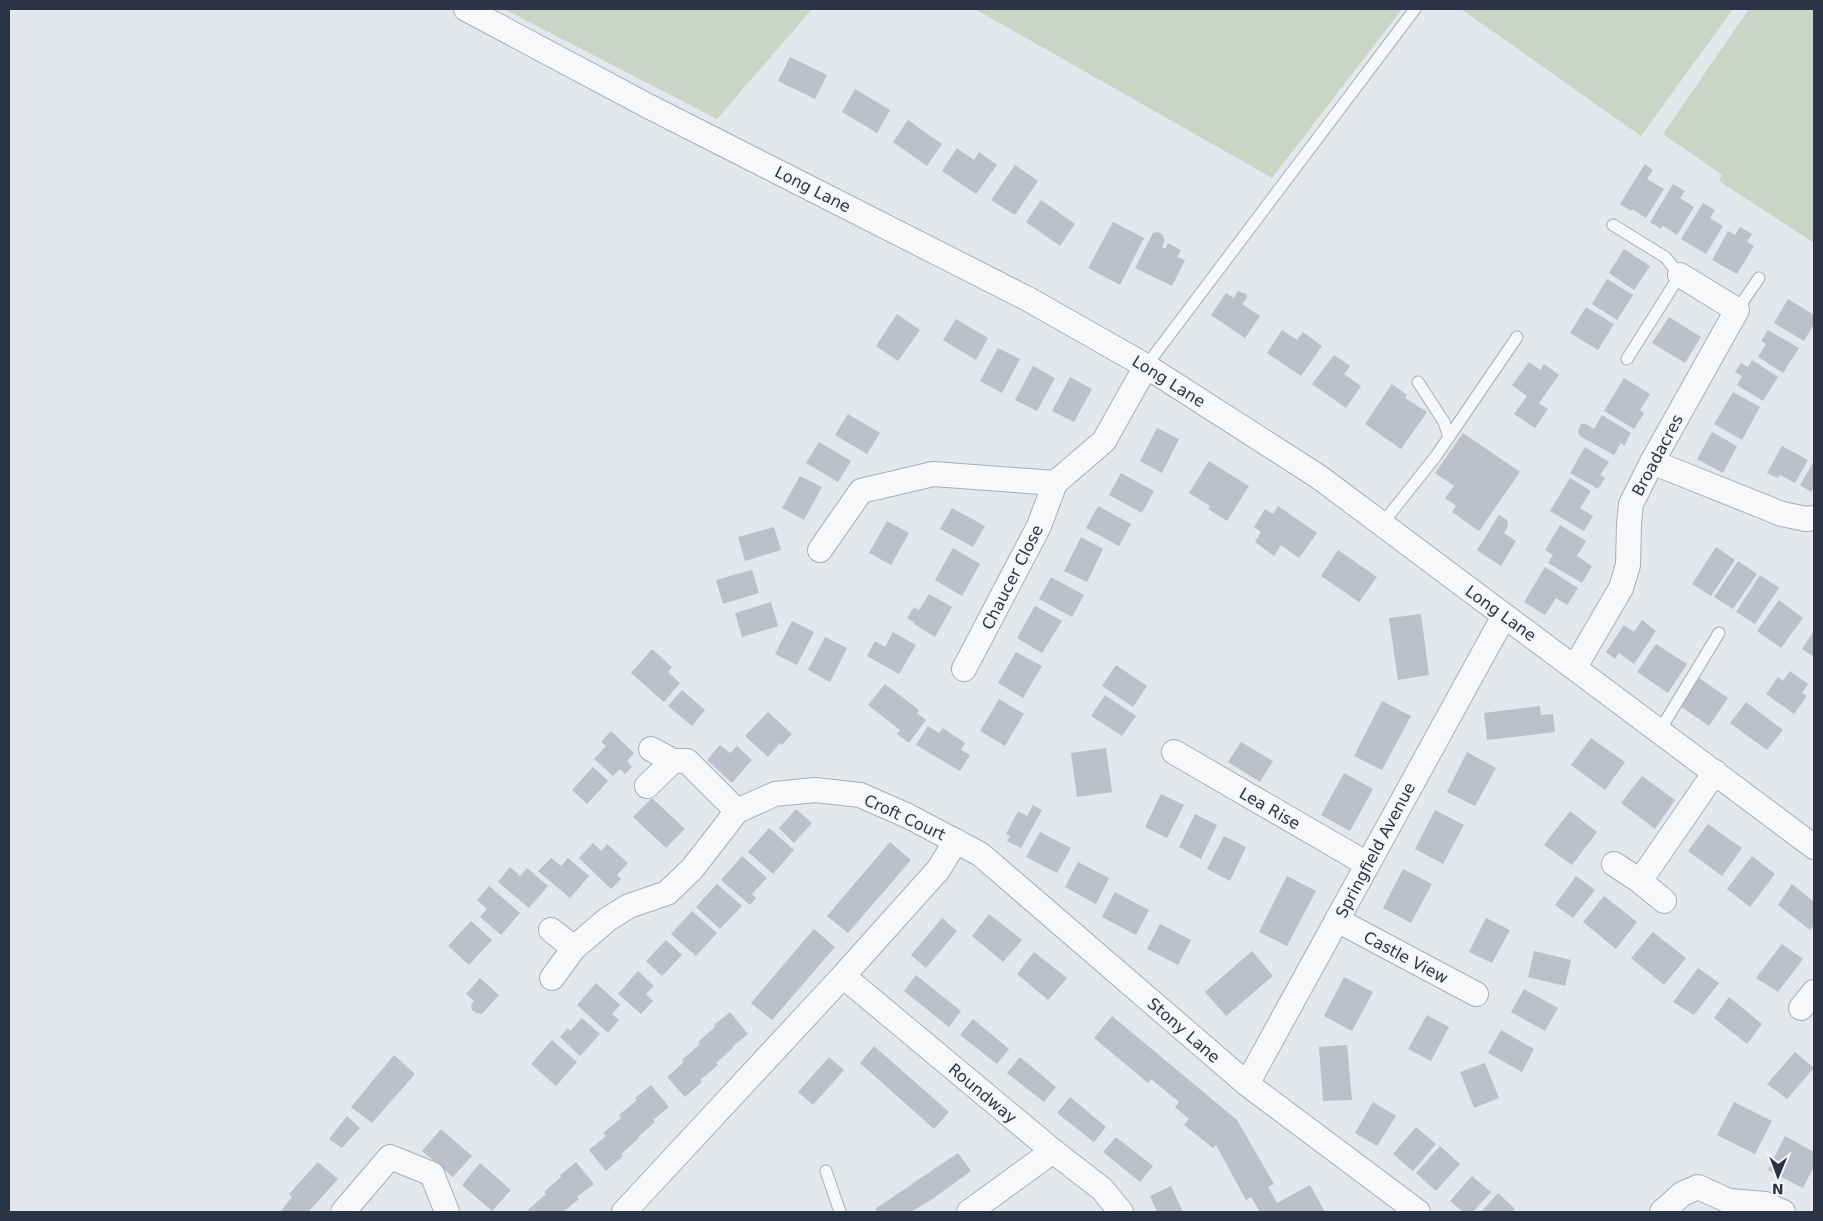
<svg xmlns="http://www.w3.org/2000/svg" width="1823" height="1221" font-family="'DejaVu Sans',sans-serif">
<rect width="100%" height="100%" fill="#e4e7ec"/>
<g fill="#c9d6c5">
<path d="M504,9h308l-95,110z"/>
<path d="M975,9h427l-130,169z"/>
<path d="M1461,9h272l-92,127z"/>
<path d="M1749,9h65v234l-95,-62 3,-6 -59,-41z"/>
</g>
<g fill="#bbc0ca">
<path d="M790,57l37,18 -12,24 -37,-18z"/>
<path d="M855,89l35,21 -13,23 -35,-21z"/>
<path d="M908,120l34,24 -15,22 -34,-24z"/>
<path d="M957,148l17,12 5,-8 18,13 -21,29 -34,-23z"/>
<path d="M1645,164l8,6 -6,9 17,10 -18,29 -14,-9 -1,2 -11,-7z"/>
<path d="M1015,165l23,16 -23,34 -24,-15z"/>
<path d="M1673,184l12,7 -5,7 14,9 -17,28 -14,-9 -2,3 -11,-7z"/>
<path d="M1041,200l34,24 -15,22 -34,-24z"/>
<path d="M1703,203l12,7 -5,8 13,8 -17,28 -25,-15z"/>
<path d="M1113,222l31,16 -24,47 -32,-17z"/>
<path d="M1740,227l12,7 -5,8 7,4 -17,28 -25,-14 16,-29 7,4z"/>
<path d="M1158,232l4,2 3,6 -3,7 3,2 3,-6 13,7 -4,7 8,3 -13,26 -37,-18 18,-35z"/>
<path d="M1624,249l26,17 -16,24 -25,-17z"/>
<path d="M1607,279l26,16 -16,25 -25,-16z"/>
<path d="M1238,291l8,3 1,4 -5,6 18,12 -15,22 -34,-23 15,-22 8,5z"/>
<path d="M1788,299l26,16v9l-10,17 -30,-18z"/>
<path d="M1586,307l28,17 -16,26 -28,-17z"/>
<path d="M897,314l23,16 -22,31 -22,-15z"/>
<path d="M1669,317l32,20 -16,26 -33,-20z"/>
<path d="M956,319l32,19 -12,22 -33,-20z"/>
<path d="M1282,330l15,10 6,-8 19,14 -21,30 -34,-23z"/>
<path d="M1768,330l31,18 -16,25 -25,-16 8,-13 -5,-3z"/>
<path d="M998,348l22,11 -18,34 -22,-12z"/>
<path d="M1334,355l16,11 -6,8 17,12 -15,22 -34,-24z"/>
<path d="M1752,360l26,17 -15,24 -26,-16 5,-9 -7,-4 6,-9 7,4z"/>
<path d="M1529,362l11,8 4,-6 15,11 -20,28 9,6 -13,19 -21,-14 13,-18 -15,-11z"/>
<path d="M1033,366l22,12 -18,33 -22,-11z"/>
<path d="M1070,377l22,12 -18,33 -22,-11z"/>
<path d="M1624,378l26,16 -10,16 4,3 -10,16 -30,-18z"/>
<path d="M1392,384l15,11 -2,3 22,14 -26,37 -36,-25z"/>
<path d="M1733,392l27,15 -18,33 -28,-16z"/>
<path d="M848,414l32,19 -13,21 -32,-19z"/>
<path d="M1602,415l29,18 -7,13 -3,-3 -7,12 -34,-19 -2,-5 3,-7h5l8,5z"/>
<path d="M1157,428l22,11 -17,34 -22,-12z"/>
<path d="M1712,432l25,14 -14,27 -26,-14z"/>
<path d="M1463,433l57,39 -41,59 -27,-19 4,-6 -11,-8 9,-12 -19,-13z"/>
<path d="M819,442l32,19 -13,21 -32,-19z"/>
<path d="M1782,446l26,14 -13,23 -15,-8 -2,3 -11,-5z"/>
<path d="M1585,447l24,15 -9,13 5,3 -7,11 -28,-16z"/>
<path d="M1209,461l40,25 -22,35 -19,-12 2,-3 -21,-13z"/>
<path d="M1814,461v26l-3,5 -11,-7z"/>
<path d="M1121,473l33,18 -12,22 -33,-18z"/>
<path d="M800,476l22,11 -18,33 -22,-12z"/>
<path d="M1570,478l21,13 -11,17 13,8 -9,15 -34,-20z"/>
<path d="M1098,506l33,18 -12,22 -33,-18z"/>
<path d="M1278,506l39,27 -18,25 -18,-13 -7,11 -19,-14 6,-10 -7,-5 11,-18 8,5z"/>
<path d="M952,508l33,18 -12,21 -33,-18z"/>
<path d="M1499,515l8,5 1,6 -4,7 12,8 -15,25 -24,-16z"/>
<path d="M887,521l22,12 -18,32 -22,-12z"/>
<path d="M1560,525l26,16 -9,15 15,10 -10,17 -34,-20 5,-8 -8,-5z"/>
<path d="M774,527l7,23 -36,11 -7,-24z"/>
<path d="M1081,537l22,12 -16,33 -23,-11z"/>
<path d="M1716,547l19,13 -24,36 -19,-12z"/>
<path d="M953,548l27,16 -18,32 -27,-16z"/>
<path d="M1338,550l39,27 -18,25 -38,-26z"/>
<path d="M1738,561l19,13 -24,35 -19,-12z"/>
<path d="M1545,567l33,21 -11,17 -11,-7 -11,17 -21,-13z"/>
<path d="M752,570l7,23 -36,11 -7,-24z"/>
<path d="M1760,575l19,13 -24,36 -19,-12z"/>
<path d="M1051,577l33,18 -12,22 -33,-18z"/>
<path d="M929,594l23,13 -17,30 -21,-13 1,-1 -8,-5 7,-11 5,3z"/>
<path d="M1779,600l24,18 -22,30 -24,-17z"/>
<path d="M771,602l7,24 -36,11 -7,-24z"/>
<path d="M1035,606l27,15 -20,32 -25,-15z"/>
<path d="M1421,614l8,61 -31,5 -9,-62z"/>
<path d="M1642,620l14,11 -22,33 -15,-11 -4,6 -9,-7 18,-27 10,7z"/>
<path d="M792,621l22,11 -17,33 -22,-11z"/>
<path d="M1814,631v26l-12,-8z"/>
<path d="M893,632l23,13 -17,29 -32,-18 8,-15 10,6z"/>
<path d="M825,637l22,11 -17,34 -22,-12z"/>
<path d="M1656,644l31,20 -19,29 -31,-21z"/>
<path d="M652,649l20,18 -4,5 12,11 -16,19 -33,-29z"/>
<path d="M1016,652l26,14 -19,32 -25,-15z"/>
<path d="M1116,665l31,21 -14,21 -31,-21z"/>
<path d="M1790,671l18,13 -6,9 5,3 -13,18 -28,-20 12,-17 5,4z"/>
<path d="M1699,678l29,20 -19,28 -29,-20z"/>
<path d="M885,684l34,26 -2,3 9,7 -17,23 -12,-9 3,-4 -32,-25z"/>
<path d="M682,690l23,20 -13,16 -24,-20z"/>
<path d="M1105,695l31,21 -14,20 -31,-20z"/>
<path d="M999,699l25,15 -19,32 -25,-15z"/>
<path d="M1382,701l29,15 -29,54 -28,-14z"/>
<path d="M1746,702l37,28 -16,20 -37,-27z"/>
<path d="M1540,706l1,9 12,-1 2,18 -68,8 -3,-27z"/>
<path d="M768,712l24,22 -10,11 -2,-2 -12,14 -23,-21z"/>
<path d="M928,726l11,7 4,-5 22,15 -4,7 9,5 -10,16 -44,-26z"/>
<path d="M611,731l23,22 -7,8 5,6 -7,7 -5,-5 -7,7 -19,-17 12,-13 -5,-4z"/>
<path d="M1591,738l34,24 -20,28 -34,-25z"/>
<path d="M1241,742l32,19 -13,21 -32,-20z"/>
<path d="M720,745l10,8 7,-7 15,14 -20,23 -25,-23z"/>
<path d="M1106,748l6,44 -35,5 -6,-44z"/>
<path d="M1467,752l29,16 -21,38 -28,-14z"/>
<path d="M593,767l15,14 -21,23 -15,-14z"/>
<path d="M1344,773l29,16 -23,42 -29,-16z"/>
<path d="M1642,776l33,24 -20,29 -34,-26z"/>
<path d="M1161,794l23,11 -17,33 -22,-11z"/>
<path d="M652,798l33,31 -19,19 -33,-31z"/>
<path d="M1033,805l9,5 -21,38 -14,-7 3,-5 -4,-2 12,-23 9,5z"/>
<path d="M796,809l16,14 -18,20 -15,-15z"/>
<path d="M1435,810l29,15 -21,39 -28,-15z"/>
<path d="M1570,811l27,21 -25,33 -28,-20z"/>
<path d="M1195,814l22,11 -16,34 -22,-12z"/>
<path d="M1708,824l34,24 -20,28 -34,-25z"/>
<path d="M769,828l25,22 -21,24 -25,-22z"/>
<path d="M1040,832l31,16 -14,25 -31,-16z"/>
<path d="M1224,836l22,11 -16,34 -23,-12z"/>
<path d="M890,842l21,18 -63,73 -21,-17z"/>
<path d="M593,843l8,8 6,-7 21,19 -11,12 4,4 -10,10 -32,-31z"/>
<path d="M742,856l25,22 -15,16 4,4 -6,7 -29,-25z"/>
<path d="M1752,856l23,18 -25,33 -23,-18z"/>
<path d="M551,858l10,8 7,-8 21,18 -19,22 -32,-27z"/>
<path d="M1078,862l31,16 -13,26 -31,-17z"/>
<path d="M510,867l10,9 7,-8 21,18 -19,22 -31,-26z"/>
<path d="M1403,869l29,15 -21,39 -28,-15z"/>
<path d="M1287,876l29,15 -29,55 -28,-14z"/>
<path d="M1576,876l19,14 -22,28 -18,-13z"/>
<path d="M717,884l25,22 -22,23 -24,-22z"/>
<path d="M1792,884l22,18v23l-4,5 -32,-25z"/>
<path d="M489,886l31,27 -19,22 -21,-18 7,-8 -10,-9z"/>
<path d="M1115,892l34,18 -13,25 -34,-18z"/>
<path d="M1604,896l33,26 -21,27 -33,-27z"/>
<path d="M692,911l25,22 -21,23 -25,-22z"/>
<path d="M989,914l33,26 -19,22 -31,-26z"/>
<path d="M942,918l15,13 -31,37 -15,-13z"/>
<path d="M1486,918l24,12 -18,33 -23,-11z"/>
<path d="M471,921l21,19 -23,25 -21,-19z"/>
<path d="M1160,924l31,16 -13,25 -31,-16z"/>
<path d="M814,929l21,18 -63,73 -21,-17z"/>
<path d="M1653,932l33,26 -22,27 -33,-27z"/>
<path d="M666,940l16,15 -20,21 -16,-15z"/>
<path d="M1782,944l21,15 -25,33 -22,-14z"/>
<path d="M1252,951l21,25 -47,40 -21,-24z"/>
<path d="M1534,951l37,9 -6,26 -37,-9z"/>
<path d="M1034,952l33,26 -19,22 -31,-26z"/>
<path d="M1698,968l21,15 -25,32 -21,-13z"/>
<path d="M638,971l16,15 -8,8 7,7 -12,13 -23,-20z"/>
<path d="M916,975l45,36 -12,16 -45,-36z"/>
<path d="M1344,977l29,15 -21,39 -28,-15z"/>
<path d="M480,978l19,17 -17,19 -6,-1 -4,-3 -1,-5 3,-4 -8,-7z"/>
<path d="M596,983l24,22 -8,9 7,6 -11,13 -31,-28z"/>
<path d="M1524,989l34,19 -13,23 -34,-19z"/>
<path d="M1729,997l33,27 -15,20 -33,-26z"/>
<path d="M730,1012l18,22 -16,13 1,1 -17,15 2,2 -18,15 2,2 -17,15 -18,-20 17,-15 -2,-2 18,-16 -2,-2 17,-15 -1,-2z"/>
<path d="M1427,1015l22,12 -18,34 -23,-12z"/>
<path d="M1112,1016l125,104 37,64 -6,3 9,16 33,-18 15,27h-65l-9,-15 -5,3 -30,-55 -3,3 -29,-23 5,-6 -14,-12 4,-5 -28,-23 -3,4 -54,-45z"/>
<path d="M582,1018l18,16 -20,22 -20,-19 8,-9 2,3z"/>
<path d="M973,1019l36,30 -12,15 -37,-29z"/>
<path d="M1501,1030l33,19 -12,23 -34,-19z"/>
<path d="M552,1040l25,22 -21,24 -25,-22z"/>
<path d="M1347,1045l5,55 -29,1 -4,-54z"/>
<path d="M874,1046l75,66 -15,17 -74,-66z"/>
<path d="M1795,1052l19,16 -27,31 -20,-15z"/>
<path d="M394,1055l21,19 -43,49 -21,-16z"/>
<path d="M829,1057l15,13 -31,35 -15,-13z"/>
<path d="M1020,1057l36,30 -12,15 -37,-29z"/>
<path d="M1485,1063l14,35 -25,10 -14,-36z"/>
<path d="M651,1085l18,22 -16,13 2,2 -17,15 1,1 -18,16 2,2 -17,15 -17,-21 17,-14 -3,-3 18,-15 -2,-3 18,-15 -2,-2z"/>
<path d="M1070,1097l36,30 -12,15 -37,-29z"/>
<path d="M1373,1102l23,14 -19,30 -22,-13z"/>
<path d="M1734,1102l38,19 -17,33 -38,-19z"/>
<path d="M347,1116l13,12 -18,20 -13,-9z"/>
<path d="M1416,1127l20,17 -23,27 -20,-17z"/>
<path d="M441,1129l31,27 -19,21 -31,-26z"/>
<path d="M1785,1136l29,16v14l-11,22 -35,-18z"/>
<path d="M1116,1137l37,29 -13,16 -37,-30z"/>
<path d="M1440,1146l20,18 -24,27 -20,-18z"/>
<path d="M958,1153l13,18 -40,29 -20,12h-33l-3,-3z"/>
<path d="M318,1162l20,17 -29,32 1,1h-30l12,-15 -3,-3z"/>
<path d="M576,1162l18,22 -17,13 2,2 -16,13h-33l-2,-2 18,-16 -2,-2 17,-15 -1,-2z"/>
<path d="M480,1163l31,27 -19,21 -30,-26z"/>
<path d="M1472,1176l19,16 -18,20h-10l-13,-11z"/>
<path d="M1171,1186l12,26h-26l-7,-16z"/>
<path d="M1498,1193l17,16 -3,3h-31z"/>
</g>
<g fill="none" stroke-linecap="round" stroke-linejoin="round">
<defs>
<g id="service">
<path d="M1613,225l52,32 15,18 -53,84"/>
<path d="M1737,310l22,-32"/>
<path d="M1146,366l269,-357"/>
<path d="M1418,382l26,40 5,15"/>
<path d="M1382,524l54,-68 81,-119"/>
<path d="M1660,730l59,-97"/>
<path d="M826,1171l14,41"/>
</g>
<g id="minor">
<path d="M466,9l182,97 380,193 118,67 173,111 495,370"/>
<path d="M1652,462l130,52 24,5 8,-1"/>
<path d="M820,550l41,-59 72,-17 122,9 49,-42 42,-75"/>
<path d="M1575,667l46,-79 7,-23 1,-41 2,-20 21,-42 85,-152 -57,-35"/>
<path d="M964,669l75,-143 16,-43"/>
<path d="M651,749l22,12"/>
<path d="M1174,752l193,112"/>
<path d="M647,786l26,-25h14l50,50"/>
<path d="M956,841l-18,29 -95,106 210,175 49,38 19,23"/>
<path d="M1614,864l26,17 24,20"/>
<path d="M1640,881l75,-109"/>
<path d="M1337,920l139,74"/>
<path d="M551,930l23,18"/>
<path d="M552,978l22,-30 34,-29 21,-13 38,-13 25,-24 45,-58 38,-17 40,-4 45,5 48,21 72,38 267,230 171,128"/>
<path d="M1801,1008l13,-16"/>
<path d="M1247,1084l257,-468"/>
<path d="M343,1212l47,-55 42,17 15,38"/>
<path d="M624,1212l219,-236"/>
<path d="M969,1212l84,-61"/>
<path d="M1662,1212l20,-18 16,-7 31,14 36,3 18,8"/>
</g>
</defs>
<use href="#service" stroke="#a9aeb7" stroke-width="13"/>
<use href="#minor" stroke="#a9aeb7" stroke-width="26"/>
<use href="#service" stroke="#f7f8fa" stroke-width="11"/>
<use href="#minor" stroke="#f7f8fa" stroke-width="24"/>
</g>
<g text-anchor="middle" stroke-width="4" stroke-linejoin="round" paint-order="stroke">
<g font-size="16" fill="#2b3445" stroke="#f4f6f9">
<text transform="translate(813 189) rotate(27)" y="6">Long Lane</text>
<text transform="translate(1169 381) rotate(32)" y="6">Long Lane</text>
<text transform="translate(1657 455) rotate(-62)" y="6">Broadacres</text>
<text transform="translate(1012 577) rotate(-63)" y="6">Chaucer Close</text>
<text transform="translate(1501 613) rotate(36)" y="6">Long Lane</text>
<text transform="translate(1270 808) rotate(30)" y="6">Lea Rise</text>
<text transform="translate(905 817) rotate(25)" y="6">Croft Court</text>
<text transform="translate(1375 850) rotate(-62)" y="6">Springfield Avenue</text>
<text transform="translate(1406 957) rotate(28)" y="6">Castle View</text>
<text transform="translate(1184 1030) rotate(41)" y="6">Stony Lane</text>
<text transform="translate(983 1093) rotate(40)" y="6">Roundway</text>
</g>
</g>
<rect width="1823" height="1221" fill="none" stroke="#2b3445" stroke-width="20"/>
<g transform="translate(1778 1176) rotate(181)" stroke="#f4f6f9" stroke-width="4" paint-order="stroke">
<path d="M0-4L9 19L0 12L-9 19Z" fill="#2b3445"/>
<text y="-8" font-size="14" font-weight="bold" text-anchor="middle" fill="#2b3445">N</text>
</g>
</svg>
